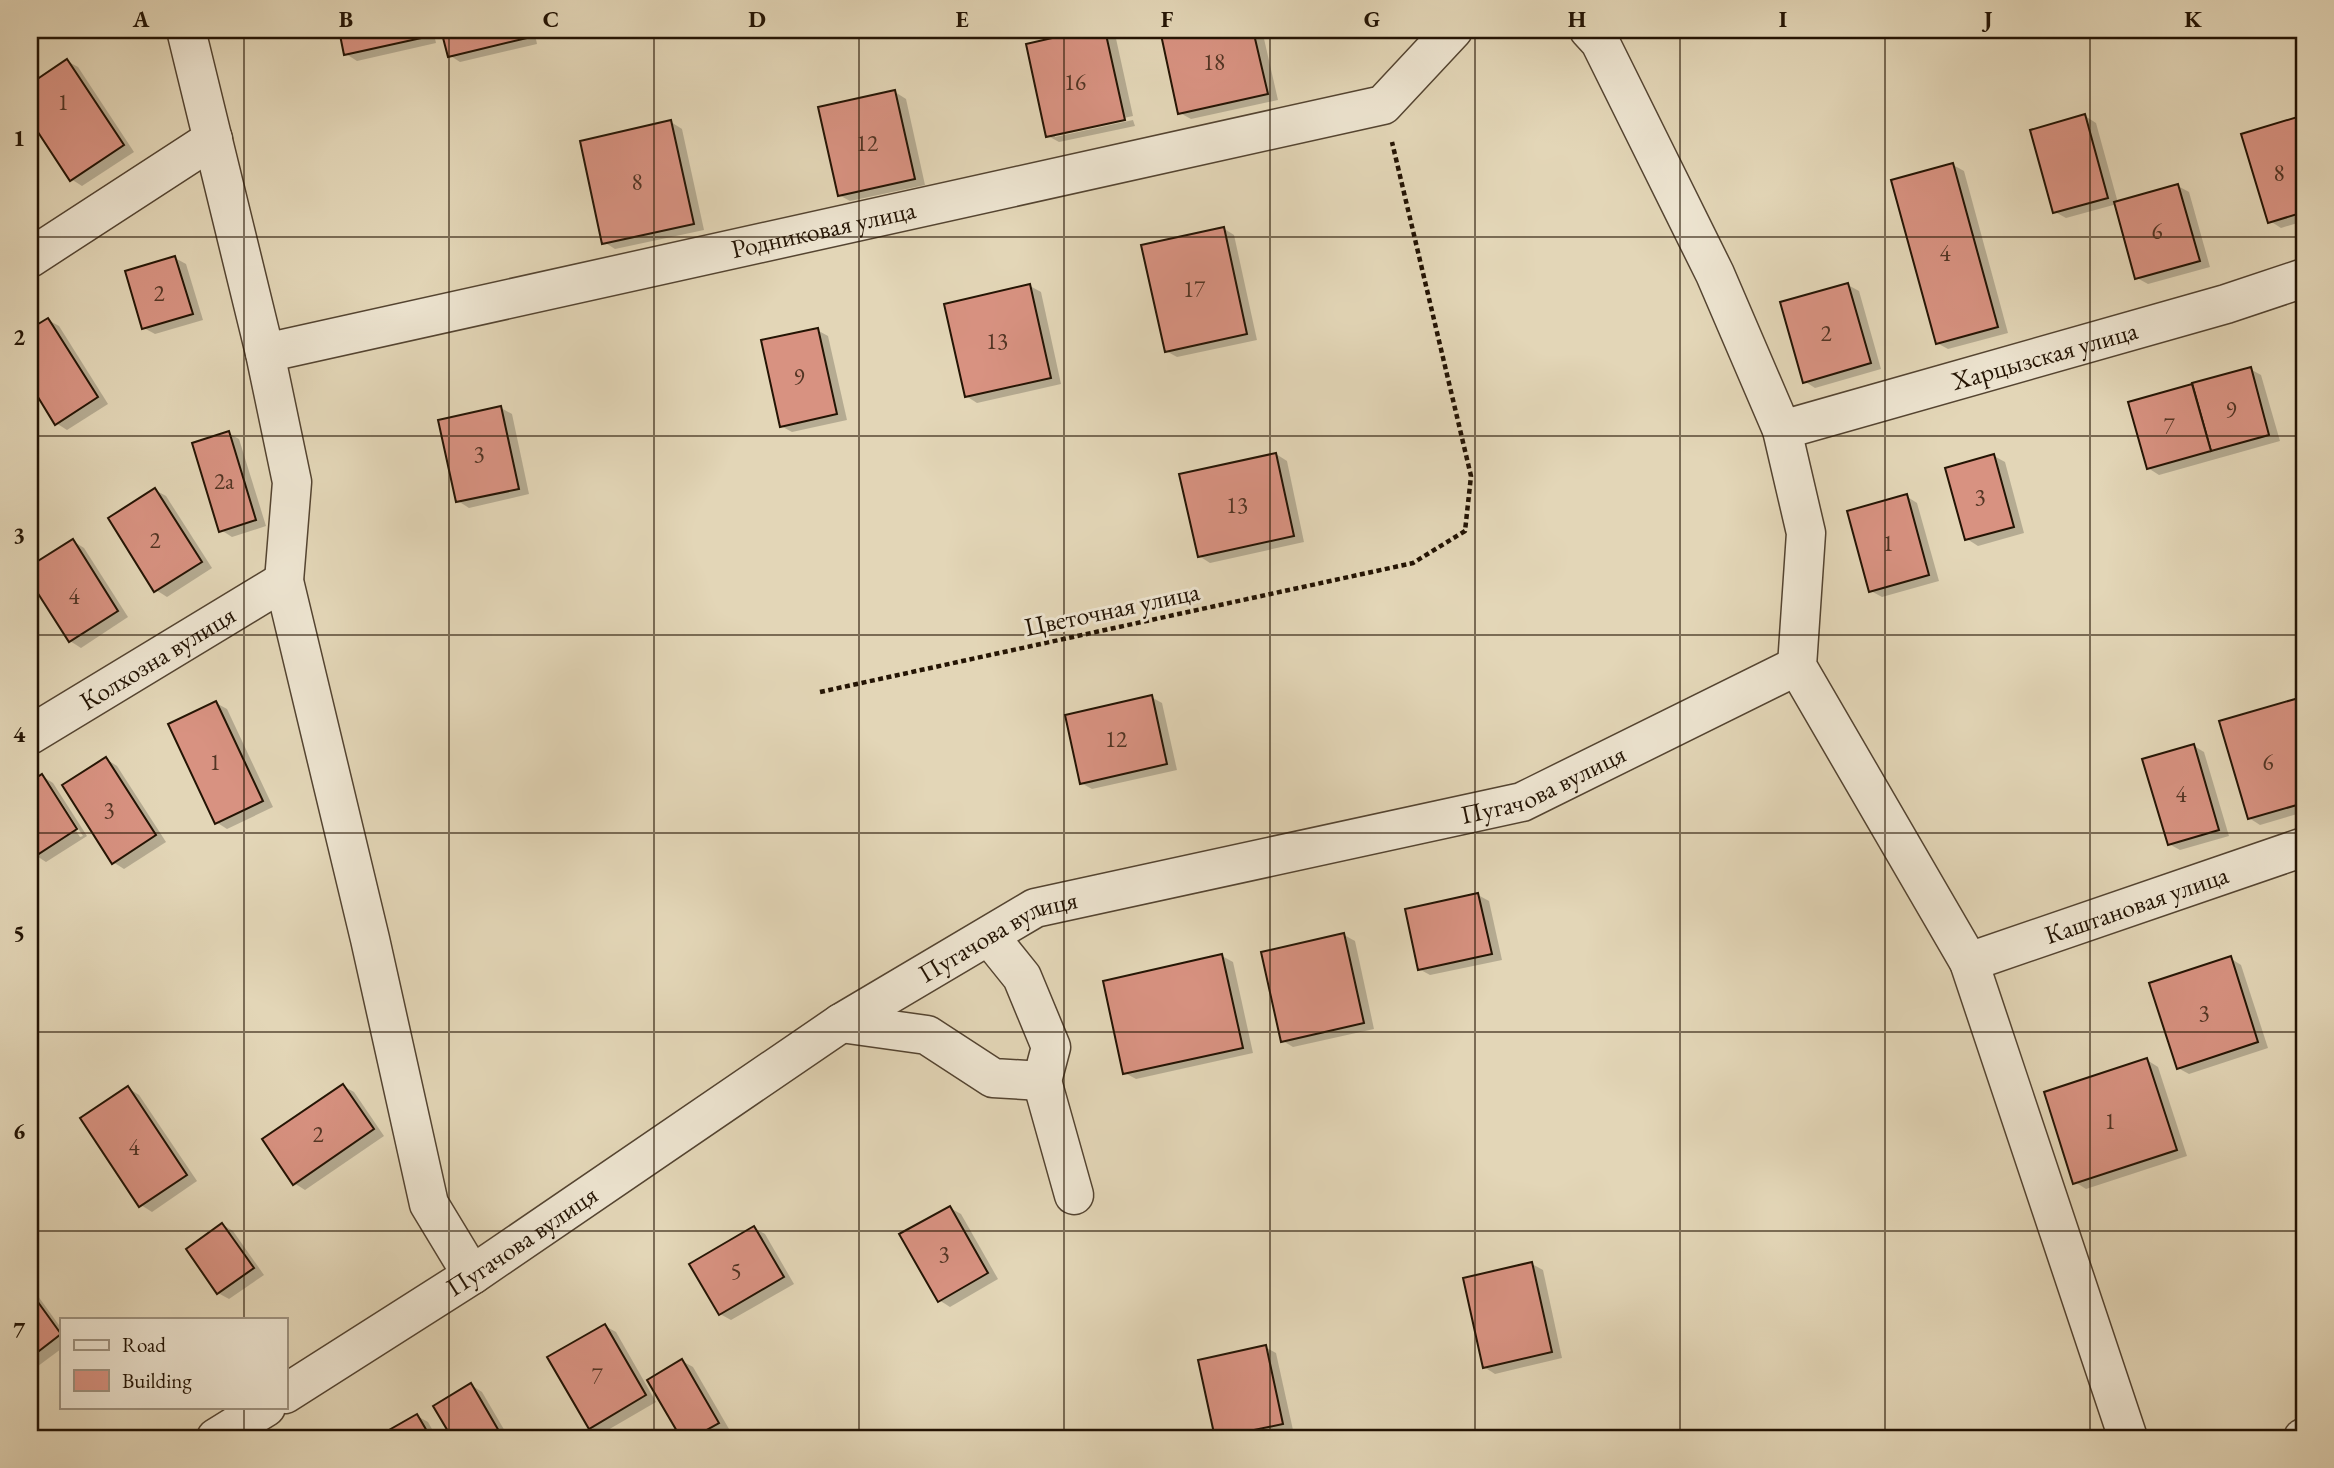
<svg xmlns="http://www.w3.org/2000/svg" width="2334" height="1468" font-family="'EB Garamond',serif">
<rect width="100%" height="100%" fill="#e3d6b7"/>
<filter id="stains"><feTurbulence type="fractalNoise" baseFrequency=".00286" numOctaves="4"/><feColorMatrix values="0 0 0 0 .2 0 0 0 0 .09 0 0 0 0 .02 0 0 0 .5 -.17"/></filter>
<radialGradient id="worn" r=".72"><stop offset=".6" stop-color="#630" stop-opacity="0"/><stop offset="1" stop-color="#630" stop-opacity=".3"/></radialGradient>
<g fill="#0003" fill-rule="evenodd">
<path d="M340,30h93l3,13 -79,18 -11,-7z"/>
<path d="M443,30h91l3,14 -77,18 -11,-7z"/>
<path d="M563,30h43l-32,7z"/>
<path d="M1095,30h12l8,4 18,82 -78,17v4l78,-17 2,6 -76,16 -11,-6 -20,-91z"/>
<path d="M1161,30h101l16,70 -87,19 -11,-6z"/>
<path d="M67,61l11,6 56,85 -52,34 -11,-7 -41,-62v-31z"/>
<path d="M895,92l11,7 19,86 -75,16 -11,-6z"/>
<path d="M2085,116l11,7 22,80 60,-17 11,6 21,75 -62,17 -11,-6 -20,-74 -51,14 -11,-6z"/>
<path d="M2304,117v104l-23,7 -11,-7 -27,-85z"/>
<path d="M671,122l11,7 22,101 -89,19 -11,-7z"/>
<path d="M1953,165l11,6 44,162 -60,16 -11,-6z"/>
<path d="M1223,228l11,7 23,105 -80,17 -11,-6z"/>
<path d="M175,258l11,6 17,56 -48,14 -11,-6z"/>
<path d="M1848,285l11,6 22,78 -66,19 -11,-7z"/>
<path d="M1030,286l11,6 20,92 -84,19 -11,-7z"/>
<path d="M48,320l11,6 49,78 -41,26 -11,-7 -26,-42v-50z"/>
<path d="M817,330l11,6 19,84 -55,12 -11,-6z"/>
<path d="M2250,369l11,6 19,66 -121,34 -11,-7 -18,-65z"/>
<path d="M501,408l11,6 17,80 -60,14 -11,-7z"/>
<path d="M228,433l11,6 27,87 -34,11 -11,-7z"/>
<path d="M1276,454l11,7 17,81 -94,21 -11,-7z"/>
<path d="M1994,456l11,6 19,71 -46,13 -11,-7z"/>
<path d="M155,490l11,6 46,72 -45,29 -11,-7z"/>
<path d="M1906,496l11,7 22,78 -57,16 -11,-6z"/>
<path d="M73,541l11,7 44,69 -47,31 -11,-7 -40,-64v-8z"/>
<path d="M1151,697l11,6 15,67 -85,19 -11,-6z"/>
<path d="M2301,699l3,1v112l-44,13 -11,-7z"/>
<path d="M216,703l11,6 46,98 -46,22 -11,-7z"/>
<path d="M2194,746l10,6 25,84 -49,14 -11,-6z"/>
<path d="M106,759l11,7 49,76 -42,27 -11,-7z"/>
<path d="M42,776l11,7 34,53 -41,26 -11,-7 -5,-8v-63zM45,783h4l34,53 -3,1z"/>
<path d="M1478,895l11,6 13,59 -72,15 -11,-6z"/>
<path d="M1344,935l11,6 19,88 -81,18 -10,-6z"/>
<path d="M1222,956l11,6 20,91 -117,26 -11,-6z"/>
<path d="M2230,958l11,7 27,83 -79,26 -11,-6z"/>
<path d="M2147,1060l11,7 29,89 -101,33 -11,-7z"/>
<path d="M343,1086l11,6 30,44 -79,54 -11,-7z"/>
<path d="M128,1088l11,7 58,86 -45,31 -11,-7z"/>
<path d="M950,1208l11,6 37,65 -48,28 -11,-7z"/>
<path d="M223,1225l10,6 31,44 -35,24 -11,-6z"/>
<path d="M754,1228l11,6 29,50 -63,36 -11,-6z"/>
<path d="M1532,1264l11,6 19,88 -67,16 -11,-7z"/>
<path d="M30,1285l31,43v21l-31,23z"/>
<path d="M605,1326l11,6 40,70 -55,32 -11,-7z"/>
<path d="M1265,1347l11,6 17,77 -39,8h-37l-17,-77z"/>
<path d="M682,1361l11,6 36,62 -16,9h-30l-33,-58z"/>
<path d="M471,1385l11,7 27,46h-55l-19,-31z"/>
<path d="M417,1416l11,6 9,16h-59z"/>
</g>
<g fill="#d89281" stroke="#241404" stroke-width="2">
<path d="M339,30h85l2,7 -82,18z"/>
<path d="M441,30h84l2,8 -79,19z"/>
<path d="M1087,30h18l20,90 -79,17 -20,-93z"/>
<path d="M1160,30h93l15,64 -90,20z"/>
<path d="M67,59l57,86 -54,36 -40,-61v-36z"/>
<path d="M895,90l20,89 -77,17 -20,-89z"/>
<path d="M2085,114l23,84 -55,15 -23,-83z"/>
<path d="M2304,115v97l-36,11 -27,-89z"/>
<path d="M671,120l23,104 -92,20 -22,-103z"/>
<path d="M1953,163l45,164 -62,17 -45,-164z"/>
<path d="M2178,184l22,77 -65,18 -21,-77z"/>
<path d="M1224,227l23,107 -82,18 -24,-107z"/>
<path d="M175,256l18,58 -51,15 -17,-58z"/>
<path d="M1848,283l23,80 -68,20 -23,-81z"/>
<path d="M1030,284l21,94 -86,19 -21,-93z"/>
<path d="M48,318l50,79 -43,28 -25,-41v-55z"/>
<path d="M818,328l19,86 -57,13 -19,-87z"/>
<path d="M2251,367l18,68 -58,16 -19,-68z"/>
<path d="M2192,384l19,67 -64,18 -19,-67z"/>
<path d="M501,406l18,83 -63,13 -18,-82z"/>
<path d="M229,431l27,89 -37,12 -27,-89z"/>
<path d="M1276,453l18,83 -96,21 -19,-83z"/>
<path d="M1994,454l20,73 -49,13 -20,-72z"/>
<path d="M155,488l47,74 -48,30 -46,-74z"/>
<path d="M1907,494l22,81 -60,17 -22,-81z"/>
<path d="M73,539l45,72 -49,31 -39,-61v-15z"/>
<path d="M1152,695l15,69 -87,20 -15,-69z"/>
<path d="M2302,697l2,106 -56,16 -29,-98z"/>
<path d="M216,701l47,100 -48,23 -47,-100z"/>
<path d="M2194,744l25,86 -51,15 -26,-86z"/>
<path d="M106,757l50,78 -44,29 -50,-79z"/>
<path d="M42,774l35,55 -43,28 -4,-7v-68z"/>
<path d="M1478,893l14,61 -74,16 -13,-61z"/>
<path d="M1344,933l20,90 -83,19 -20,-90z"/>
<path d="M2304,949v23l-6,-21z"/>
<path d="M1222,954l21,94 -120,26 -20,-93z"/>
<path d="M2231,956l27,86 -81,27 -28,-86z"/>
<path d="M2147,1058l30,92 -104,34 -29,-92z"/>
<path d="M343,1084l31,45 -81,56 -31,-46z"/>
<path d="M128,1086l59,89 -48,32 -59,-89z"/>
<path d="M950,1206l38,67 -50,29 -39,-68z"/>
<path d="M222,1223l32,45 -37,26 -31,-45z"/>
<path d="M754,1226l30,51 -65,38 -30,-51z"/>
<path d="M1532,1262l20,90 -69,16 -20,-90z"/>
<path d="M30,1291l31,43 -31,24z"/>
<path d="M605,1324l41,71 -57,34 -42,-72z"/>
<path d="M1266,1345l17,79 -68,14 -17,-78z"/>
<path d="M682,1359l37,64 -27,15h-11l-34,-58z"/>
<path d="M471,1383l32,55h-51l-19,-32z"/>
<path d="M417,1414l14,24h-56z"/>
</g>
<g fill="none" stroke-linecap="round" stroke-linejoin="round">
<defs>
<g id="minor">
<path d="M186,30l79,323 27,129 -8,99 86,358 59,265 43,71"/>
<path d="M1589,30l11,12 115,232 67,156 24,103 -9,133 172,296 159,476"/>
<path d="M30,258l183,-119"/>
<path id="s1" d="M265,353l1118,-248 70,-75"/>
<path id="s2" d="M1782,430l444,-126 78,-26"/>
<path id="s3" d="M30,735l254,-154"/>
<path id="s4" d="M1969,962l335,-115"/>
<path d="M841,1023l86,12 66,43 49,3 9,-34 -29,-70 -33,-41"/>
<path d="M1042,1081l32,114"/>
<path id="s5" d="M285,1394l187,-119 369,-252 194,-115 487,-106 275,-136"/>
<path d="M216,1438l50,-31"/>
<path d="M2303,1438h1"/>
</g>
</defs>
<use href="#minor" stroke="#544431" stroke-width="41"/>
<path stroke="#241404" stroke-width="4.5" stroke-dasharray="5 3.5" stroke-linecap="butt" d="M820,692l593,-129 52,-32 6,-55 -79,-334"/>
<use href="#minor" stroke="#ede4d0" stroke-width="38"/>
</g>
<path fill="none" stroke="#241404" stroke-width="2" stroke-opacity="0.55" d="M244,30v1289M449,30v1408M654,30v1408M859,30v1408M1064,30v1408M1270,30v1408M1475,30v1408M1680,30v1408M1885,30v1408M2090,30v1408M30,237h2274M30,436h2274M30,635h2274M30,833h2274M30,1032h2274M30,1231h2274M244,1407v31"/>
<g text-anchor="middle" stroke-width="6" stroke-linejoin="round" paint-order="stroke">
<g font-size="23" fill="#513423">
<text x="1214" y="70">18</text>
<text x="1075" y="90">16</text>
<text x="63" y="110">1</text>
<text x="867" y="151">12</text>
<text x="2279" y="181">8</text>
<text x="637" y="190">8</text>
<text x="2157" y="239">6</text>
<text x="1945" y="261">4</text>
<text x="1194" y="297">17</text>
<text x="159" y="301">2</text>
<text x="1826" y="341">2</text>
<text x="997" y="349">13</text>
<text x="799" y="385">9</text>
<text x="2231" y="418">9</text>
<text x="2169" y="434">7</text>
<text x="479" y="462">3</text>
<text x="224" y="489">2а</text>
<text x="1980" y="505">3</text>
<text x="1237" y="513">13</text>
<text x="155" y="548">2</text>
<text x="1888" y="551">1</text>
<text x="74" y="604">4</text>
<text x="1116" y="747">12</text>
<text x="215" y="770">1</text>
<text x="2268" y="770">6</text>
<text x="2181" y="802">4</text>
<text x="109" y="818">3</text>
<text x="2204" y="1021">3</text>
<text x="2110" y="1129">1</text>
<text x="318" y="1142">2</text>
<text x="134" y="1155">4</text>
<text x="944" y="1262">3</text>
<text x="736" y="1279">5</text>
<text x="597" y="1384">7</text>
</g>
<g font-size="26" fill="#241404" stroke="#ede4d0">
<text dy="9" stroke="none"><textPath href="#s1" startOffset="572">Родниковая улица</textPath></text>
<text dy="9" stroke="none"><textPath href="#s2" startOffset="273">Харцызская улица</textPath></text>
<text transform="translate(1112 609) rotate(-12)" y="9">Цветочная улица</text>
<text dy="9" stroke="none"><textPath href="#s3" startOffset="149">Колхозна вулиця</textPath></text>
<text dy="9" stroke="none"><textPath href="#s5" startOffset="1418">Пугачова вулиця</textPath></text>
<text dy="9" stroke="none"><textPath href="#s4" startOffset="177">Каштановая улица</textPath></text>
<text dy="9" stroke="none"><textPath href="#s5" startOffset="849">Пугачова вулиця</textPath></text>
<text dy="9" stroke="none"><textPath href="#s5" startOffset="282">Пугачова вулиця</textPath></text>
</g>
</g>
<rect width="2334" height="1468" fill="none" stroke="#e3d6b7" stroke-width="77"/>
<rect x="60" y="1318" width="228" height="91" fill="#ede4d0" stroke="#9d917e" stroke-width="2"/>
<rect x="74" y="1340" width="35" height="10" fill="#ede4d0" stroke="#9d917e" stroke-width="2"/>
<text x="122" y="1352" font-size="21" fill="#241404">Road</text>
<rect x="74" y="1370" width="35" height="21" fill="#d89281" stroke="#9d917e" stroke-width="2"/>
<text x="122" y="1388" font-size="21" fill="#241404">Building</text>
<rect x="38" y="38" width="2258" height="1392" fill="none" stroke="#241404" stroke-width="2.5"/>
<g font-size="23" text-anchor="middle" font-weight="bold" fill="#241404">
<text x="141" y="27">A</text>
<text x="346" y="27">B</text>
<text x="551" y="27">C</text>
<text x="757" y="27">D</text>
<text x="962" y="27">E</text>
<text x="1167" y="27">F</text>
<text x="1372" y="27">G</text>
<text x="1577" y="27">H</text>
<text x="1783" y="27">I</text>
<text x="1988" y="27">J</text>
<text x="2193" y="27">K</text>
<text x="19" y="146">1</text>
<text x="19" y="345">2</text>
<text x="19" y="543">3</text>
<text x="19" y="742">4</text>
<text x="19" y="941">5</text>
<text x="19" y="1139">6</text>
<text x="19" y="1338">7</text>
</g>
<rect width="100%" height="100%" filter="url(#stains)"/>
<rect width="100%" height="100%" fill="url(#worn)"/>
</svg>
